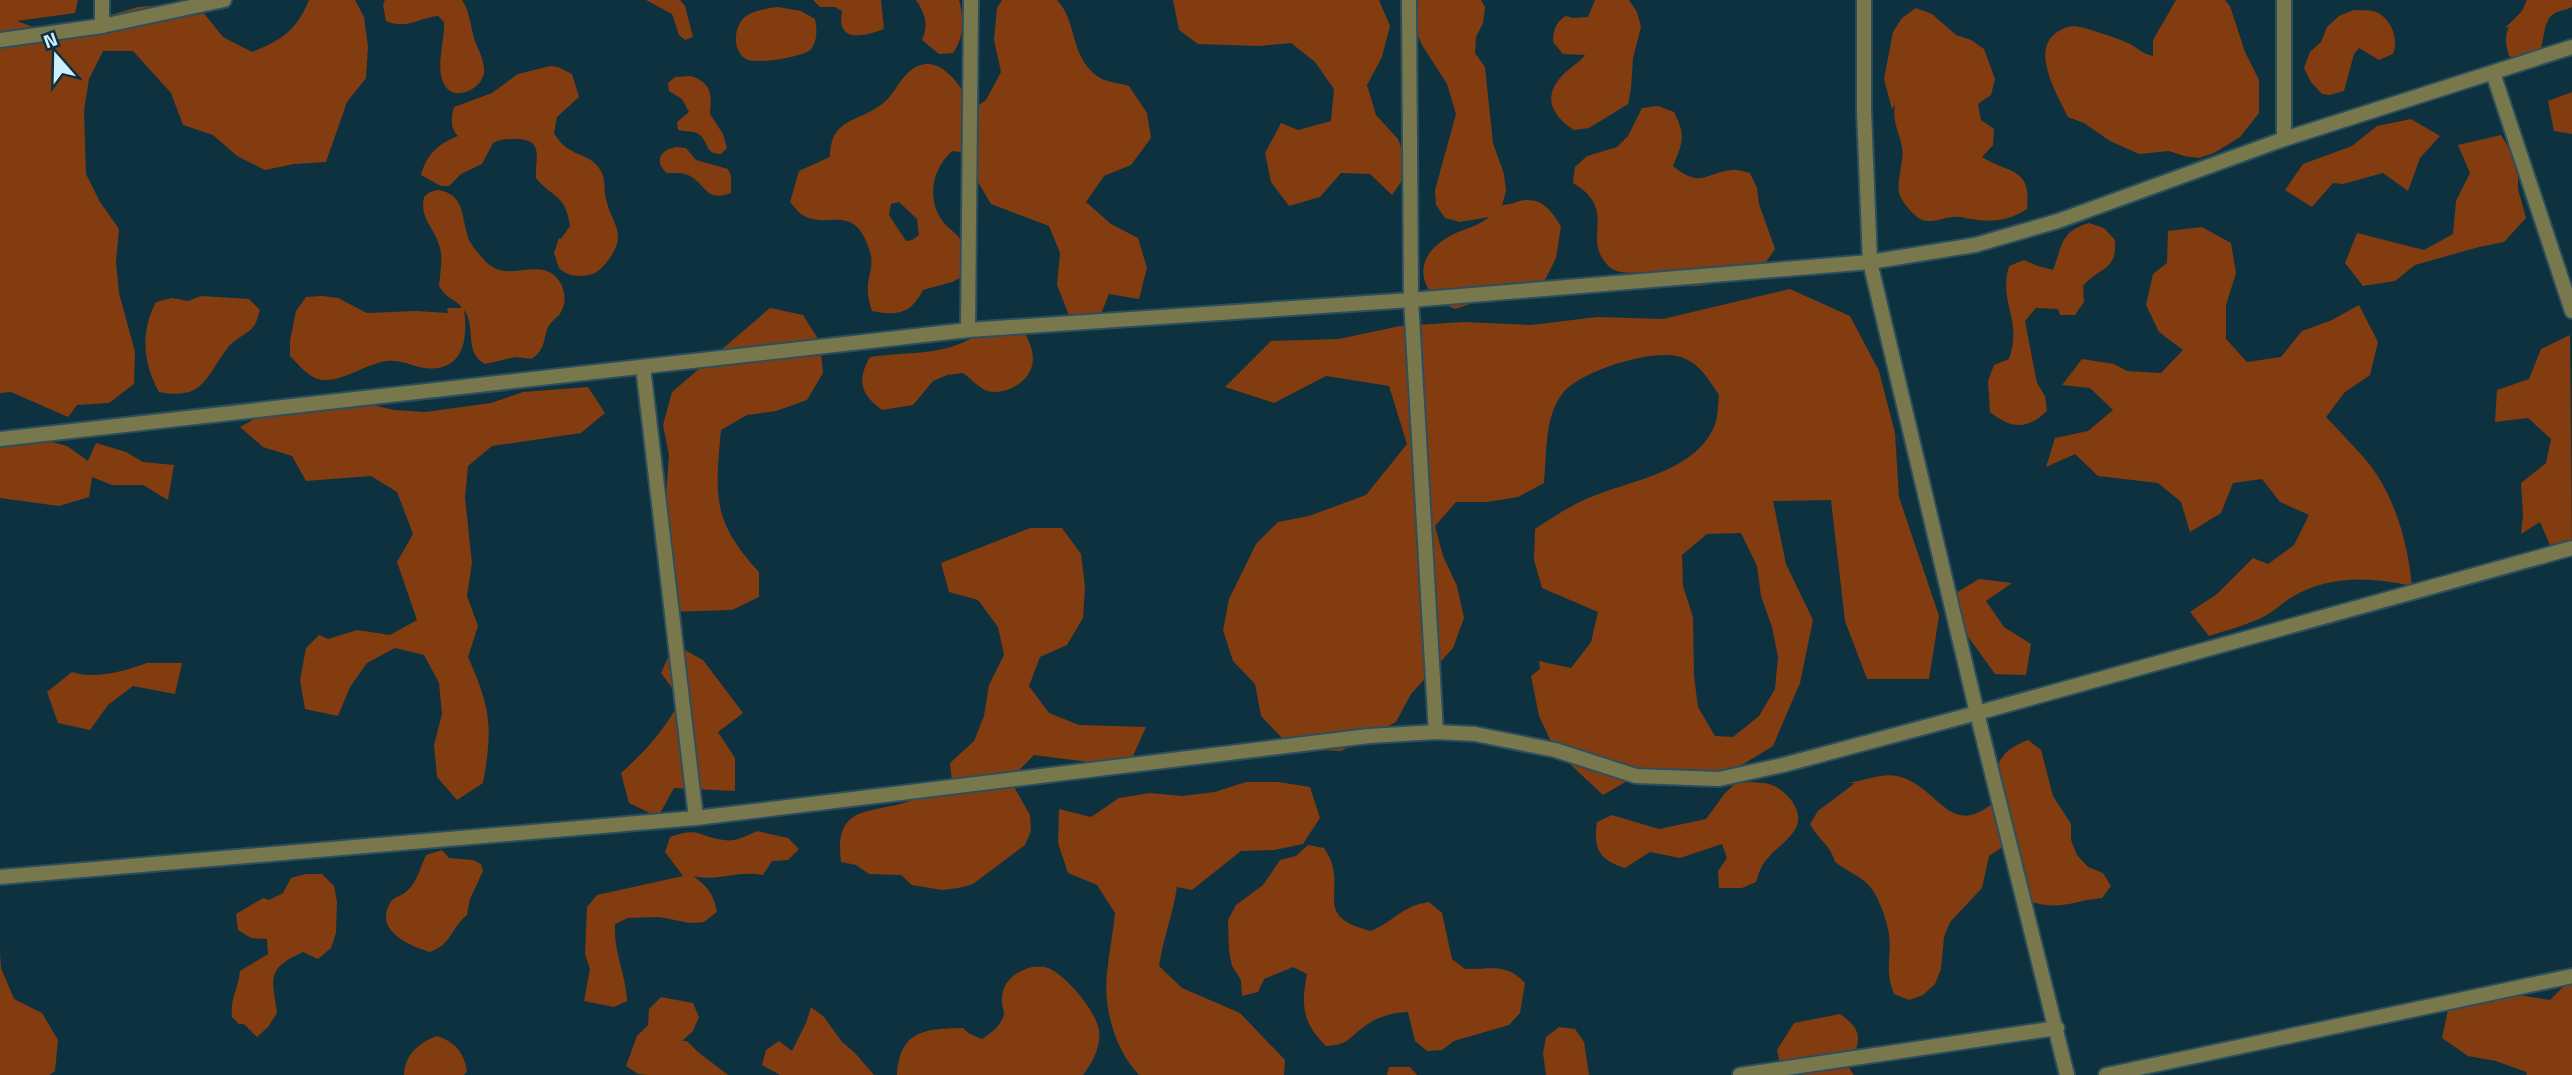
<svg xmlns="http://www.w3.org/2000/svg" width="2572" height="1075" font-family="'Titillium Web',sans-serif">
<rect width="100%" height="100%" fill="#0d313f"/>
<g fill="#823c10" fill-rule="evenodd">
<path d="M0,0h78l-3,13 -58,8 27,10 32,-6 62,-18 34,-3 30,7 21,26 29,15c30,-12 44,-21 57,-52h46l9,17 4,30 -2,31 -19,24 -21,60 -32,2 -29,6 -28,-14 -24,-21 -30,-10 -12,-32 -38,-42h-30l-14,28 -5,31 2,64 14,28 19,27 -3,33 3,31 16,59 -1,32 -25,19 -32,2 -9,12 -57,-25 -11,1z"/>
<path d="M385,0h77c9,14 8,27 13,41 4,11 10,20 9,32 -3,18 -33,30 -41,9 -7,-18 2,-42 1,-60l-6,-6c-21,2 -30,14 -52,5l-3,-16z"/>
<path d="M646,0h34l5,6 8,31 -8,3 -6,-5 -7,-21z"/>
<path d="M813,0h68l3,29c-22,8 -48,14 -42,-18l-7,-4h-15z"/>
<path d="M916,0h43c5,18 6,36 -6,53l-14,1 -17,-14c7,-15 3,-27 -6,-40z"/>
<path d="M1002,0h55c21,22 12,55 40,76 7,6 23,7 32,10l18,27 4,25 -20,27 -27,11 -18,26 25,22 27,14 9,30 -8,31 -30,-5 -10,25 -30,-4 -12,-30 3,-32 -11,-27 -58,-22 -31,-52 -8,-1c-20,19 -26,47 -9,71 6,7 15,12 19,20 5,8 3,24 4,33l-14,7 -29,8c-12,24 -26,26 -51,21 -3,-9 -5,-17 -4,-27 1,-11 6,-20 2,-32 -16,-53 -43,-20 -69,-38 -4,-3 -8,-9 -11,-12l9,-31 31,-14c1,-40 28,-34 52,-53 12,-9 16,-23 28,-33 28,-23 54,17 62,39l14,-10 15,-28 -7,-32 3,-32zM899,202l18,17 2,16 -7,5 -6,1 -17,-26 2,-11z"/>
<path d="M1173,0h206l11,26 -8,31 -15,28 9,30 22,24 12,30 -18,26 -22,-21 -29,-1 -21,24 -31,9 -18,-24 -6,-29 16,-30 17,7 33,-9 3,-32 -19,-27 -24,-19 -32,3 -61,-2 -19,-14z"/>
<path d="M1411,0h70l4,7 -2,16 -7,14 -1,16 10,14 8,76 11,31 2,17 -4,14c9,0 15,-4 23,-5 19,-1 27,12 36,26l-5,32 -14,28 -44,9 -43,14c-35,-14 -45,-48 -10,-70 14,-10 30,-10 44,-22l-29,5 -15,-4 -9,-13 -1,-15 21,-76 -9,-30 -25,-39 -6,-14z"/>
<path d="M1595,0h34l8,12 4,15 -8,31 -2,31 -3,15 -39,24 -15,2c-20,-13 -32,-31 -14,-52 7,-9 18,-14 25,-23l-22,-1 -10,-12c0,-11 3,-21 13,-26l7,2 15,-1z"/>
<path d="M2176,0h49l5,6 15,46 14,28v33l-19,24 -26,16 -15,5 -15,-2 -15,-5 -30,3 -29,-13 -26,-18 -16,-6c-10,-21 -40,-69 -9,-86 8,-5 15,-6 25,-3 13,4 34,10 46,16 9,5 13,10 23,12v-16z"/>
<path d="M2527,0h45v7c-5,3 -11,3 -17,6 -14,8 -9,29 -17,42l-22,4 -7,-3c-3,-10 -5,-19 0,-29l-4,1 17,-17z"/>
<path d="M778,7l23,4 14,8c2,9 3,23 -5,31 -8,7 -54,15 -64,9 -14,-8 -13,-33 0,-43 8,-5 22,-8 32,-9z"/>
<path d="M1916,8l16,6 24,21 15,5 13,9 11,30 -4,16 -13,9 3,16 13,9 -1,16 -11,12c27,17 50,10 45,52 -23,15 -42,13 -67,8 -12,-2 -26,7 -38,3 -7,-3 -19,-17 -22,-24 -5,-15 5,-34 2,-49 -3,-16 -10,-25 -7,-42l-3,4 -8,-30 9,-47 9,-14z"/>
<path d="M2354,10c7,1 18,-1 24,3 14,7 21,28 15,41l-14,6 -20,-12 -5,6 -10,37 -14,4 -8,-1 -11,-12 -7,-14 6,-16 11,-10 6,-15 12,-11z"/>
<path d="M550,66l8,1 14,7 7,23 -22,20 -3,16c14,25 33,18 45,35 8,11 4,20 7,31 6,26 22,34 3,60 -5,7 -11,14 -20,16 -12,2 -22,1 -30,-7l-5,-15 5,-15 2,1 9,-13c-4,-32 -18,-28 -34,-48 -1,-21 9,-39 -21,-39 -9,0 -14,0 -22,4l-11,21 -21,10 -12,12h-8l-20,-11c6,-21 17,-31 37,-39 -8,-8 -7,-18 -4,-29l38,-14 26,-19z"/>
<path d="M691,76c21,7 21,19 19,38l13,20 4,14 -6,6c-15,0 -12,-9 -20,-18 -5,-6 -15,-4 -23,-6l-1,-8 12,-10 -7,-13 -13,-8 -1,-8 7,-6z"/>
<path d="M2572,92v42l-18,-3 -6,-30z"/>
<path d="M1658,106l16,6c12,24 9,30 -1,54 28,23 31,7 59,4 5,-1 12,2 18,3l7,15 2,16 16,45c-3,4 -6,9 -9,13 -11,11 -61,26 -76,24 -14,-2 -27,-9 -41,-12 -18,-4 -32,4 -44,-12 -22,-27 13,-52 -32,-79l2,-16 12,-11 30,-9 11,-11 14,-28z"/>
<path d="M2411,119l29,17 -20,22 -12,33 -25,-18 -40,11 -10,-1 -21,24 -27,-17 18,-26 49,-18 25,-20z"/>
<path d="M2501,135l17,28v26l8,29 -22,24 -25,5 -64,18 -20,16 -32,5 -18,-23 12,-30 67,17 29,-16 3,-33 14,-28 -12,-28z"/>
<path d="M677,147l9,1 10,12 32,9 3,7v17c-25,9 -24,-7 -41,-17 -7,-4 -15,-3 -23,-3 -14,-12 -6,-24 10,-26z"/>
<path d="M438,190c28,4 23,29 31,50 4,8 11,15 16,21 21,22 46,0 66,12 14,9 18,29 8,42 -4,4 -9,8 -11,12 -5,14 -3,24 -17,32l-15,-2 -31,7c-22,-12 -8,-36 -21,-54 5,33 -3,66 -45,57 -11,-3 -20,-7 -32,-6 -22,2 -50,26 -72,17 -9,-4 -18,-15 -25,-22v-15l6,-30 10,-14 16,-1 16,2 29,15 49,-2 32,2 -1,-5h15c-7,-10 -15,-8 -23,-22 1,-13 4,-26 1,-38 -5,-20 -21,-29 -16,-51l6,-5z"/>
<path d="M2089,223l15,5 11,12c2,32 -15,26 -32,46l1,16 -9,13h-15l-2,-6 -22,-1 -11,13 9,47 3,15 8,13 2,15c-20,19 -36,18 -57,1l-2,-31 6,-16 15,-6c14,-40 -11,-56 0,-93l15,-6 14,6 15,4c10,-26 7,-38 36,-47z"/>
<path d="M2202,227l29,16 5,30 -10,32v34l21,23 34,-5 21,-26 30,-11 27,-15 19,37 -8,33 -25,17 -19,25c15,16 30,31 44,48 26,34 38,80 42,121 -42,-9 -82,-11 -120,11 -10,6 -17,14 -27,19 -18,9 -37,14 -56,20l-19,-24 27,-18 36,-36 15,6 26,-19 15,-30 -29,-13 -18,-23 -29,4 -12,30 -31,19 -9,-30 -23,-19 -60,-7 -23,-22 -29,13 9,-29 33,-7 25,-21 -23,-22 -28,-3 20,-26 32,5 13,7 34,2 22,-23 -24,-18 -13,-27 7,-31 14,-11 1,-32z"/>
<path d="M1790,289l60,27 29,55 16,62 4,64 40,119 -10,63h-62l-22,-58 -14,-121 -58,1 13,63 27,56 -13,63 -27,63 -54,33 -83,-3 -33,19 -48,-45 -16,-34 -8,-40 9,-7 -1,-8 32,7 20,-26 7,-30 -56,-24 -8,-28 1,-31c18,-12 36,-24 56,-32 41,-17 103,-25 123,-70 4,-9 4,-22 5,-32 -11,-17 -21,-34 -42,-39 -28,-6 -98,15 -115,38 -18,24 -15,61 -18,89l-26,14 -31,5h-31l-21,24 8,30 14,30 7,32 -11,30 -42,46 -15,28 -55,29 -29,-1 -29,-11 -22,-23 -6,-32 -22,-23 -10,-31 6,-31 27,-55 22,-22 31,-6 57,-21 41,-51 -18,-58 -63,-10 -52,27 -49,-16 46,-46 68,-2 61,-13 64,-4 67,3 66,-8 66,2zM1741,533l16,33 4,30 11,31 6,30 -3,32 -16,27 -26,21 -18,-1 -17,-29 -4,-31 -1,-59 -10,-31 -1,-31 25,-21z"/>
<path d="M201,296l48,3 11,11c-2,5 -3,12 -6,16 -6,8 -18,12 -25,20 -23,30 -25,55 -70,46 -16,-29 -19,-60 -3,-90l16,-4 16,3z"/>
<path d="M770,308l33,7 17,27 3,31 -16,27 -31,11 -29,4 -26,15c-6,67 -9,91 38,142v25l-27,13 -63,2 -7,-63 7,-94 -6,-30 9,-33z"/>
<path d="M981,332h43c15,24 12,47 -17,58 -6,2 -16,3 -22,0 -8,-4 -15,-12 -22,-17l-16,2 -14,6 -20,24 -31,5c-22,-16 -25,-30 -12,-53 39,-6 78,0 111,-25z"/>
<path d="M2570,335l2,212 -20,3 -12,-28 -19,12 2,-19 -2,-32 25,-20 5,-24 -23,-21 -33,4 2,-32 32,-11 12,-30z"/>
<path d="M588,387l17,26 -24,20 -89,13 -24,20 -3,32 7,65 -5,33 11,30 -10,31c23,52 25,70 15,126l-26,17 -20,-23 -3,-32 8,-31 -3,-31 -15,-28 -29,-7 -28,15 -17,24 -12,29 -33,-7 -5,-29 6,-32 13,-13 9,4 29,-9 33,5 27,-15 -20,-58 16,-28 -16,-42 -26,-16 -65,5 -14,-25 -29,-9 -23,-20 29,-16 94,-8 31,7 31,2 66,-9 32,-11z"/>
<path d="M36,438l31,8 21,15 8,-18 30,9 17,10 31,3 -6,35 -25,-15h-31l-20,-8 -3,20 -30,9 -59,-8v-57z"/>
<path d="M1030,528h32l19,26 4,33 -2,31 -16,27 -27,12 -11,29 20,27 30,12 67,2 -13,29 -28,8 -71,-9 -21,21 -9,4 10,7 16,28 1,16 -6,14 -52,39 -14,4 -17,2 -30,-5 -11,-10 -32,-1 -13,-9 -15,-3c-7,-57 27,-48 66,-60 10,-3 18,-13 28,-17 5,-2 12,-2 17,-3l-2,-19 24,-22 10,-25 5,-31 15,-30 -6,-28 -20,-27 -29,-8 -8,-29z"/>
<path d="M1979,579l33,4 -26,18 18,26 27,17 -5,31 -31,-1 -34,-47 -10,-31z"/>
<path d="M674,644l29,16 40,53 -25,19 17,26v33l-61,-3 -16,29 -29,-14 -8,-30c26,-23 42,-42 60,-73l-20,-27z"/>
<path d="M147,663h35l-7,31 -42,-8 -25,19 -18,25 -32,-7 -11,-31 25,-20c25,8 51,-1 75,-9z"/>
<path d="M2028,740l13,10 12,46 18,28v16l6,15 11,12 15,6 8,13 -9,12c-32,3 -42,14 -76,2l-13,-42 -12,-10 -12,8 -7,32 -32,34 -6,15 -3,32 -6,15 -12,11 -14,5 -15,-6c-10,-26 -2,-36 -5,-60 -2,-13 -10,-36 -18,-46 -9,-12 -25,-17 -36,-26 -5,-18 -16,-21 -25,-38l8,-13 37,-28h-7c16,-2 33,-10 49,-7 42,9 52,66 98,25 1,-33 -1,-48 33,-61z"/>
<path d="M1246,782h32l32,5 10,31 -17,26 -29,6 -33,1 -49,39 -15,-3c-4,27 -14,52 -18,79l23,22 58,25 45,47 -1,15h-145c-24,-25 -36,-67 -32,-102 2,-20 6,-40 8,-60l-18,-28 -29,-12 -10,-30 1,-34 32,8 28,-19 31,-5 32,3 33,-4z"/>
<path d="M1737,782c24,1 37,-3 54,18 21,28 -9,41 -23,58 -7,7 -9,15 -12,24l-14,6h-23l-1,-17 9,-13 -5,-14 -42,14 -30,-6 -25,16c-26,-8 -32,-19 -28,-46l15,-7 47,14 47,-10 19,-26z"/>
<path d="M757,831l31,7 11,11 -11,11 -16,1 -9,14c-26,-5 -44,7 -70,1 14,10 21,18 24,36l-13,10 -14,1 -31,-6 -31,1 -13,6c-2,27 11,50 12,77l-13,6 -30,-6 6,-32 -5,-15 2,-47 10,-12 86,-19 -18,-24 5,-15c31,-11 28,0 54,3 11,2 23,-4 33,-9z"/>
<path d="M1308,845l16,3c28,40 -17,68 47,83 24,-10 30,-25 58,-29l13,11 10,46 13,10c25,1 41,-7 60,14l-5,30 -11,12 -55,16 -12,9 -15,1 -12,-10 -7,-29c-15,0 -31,5 -43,14 -17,12 -16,19 -39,20 -24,-23 -25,-42 -19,-72l-14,-7 -29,12 -6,13 -16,4 -1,-16 -9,-14 -3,-15 -1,-31 8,-15 27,-20 17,-25 16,-4z"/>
<path d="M442,850l7,8 24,2 8,4 2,7 -13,28 -3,16c-17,14 -14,28 -37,37 -20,-6 -56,-21 -40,-49 4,-7 13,-7 18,-13 9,-8 13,-24 18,-35z"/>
<path d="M306,874h16l12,12 3,16 -1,31 -5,15 -13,11 -15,-7c-37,17 -31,25 -26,61l-9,14 -11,10 -13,-13h-5l-7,-7c-2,-19 6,-27 8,-46l28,-17 -1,-15 -16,-1 -13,-8 -2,-16 27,-16 6,2 14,-7 8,-15z"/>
<path d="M0,951l1,17 13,31 28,14 16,27 -3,31 -6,4h-49z"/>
<path d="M1032,967c5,0 12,-1 16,1 18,7 48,43 51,62 2,17 -6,32 -16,45h-186c3,-45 27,-46 66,-47l5,5 14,6c9,-6 20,-14 22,-25 0,-4 -2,-8 -2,-12 -1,-20 12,-30 30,-35z"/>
<path d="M2572,978v97h-45l-1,-3 -30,-11 -28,-5 -26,-18 7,-33 30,-11 39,1 32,5z"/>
<path d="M661,997l32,6 6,14 -6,14 -11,10h5l11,11 30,23h-80l-10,-1 -12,-8 11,-30 11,-11 1,-16z"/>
<path d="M811,1007l13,10 18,25 12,10 20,23h-94l-18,-10 4,-15 13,-9 13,10 14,-28z"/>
<path d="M1840,1014c26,18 19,28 9,54l5,7h-80l6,-10 -3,-15 17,-27z"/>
<path d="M1559,1027l16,2 9,13 5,33h-43l-3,-22 3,-16z"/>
<path d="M437,1036c19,7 26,15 30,35l-3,4h-60c0,-20 16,-33 33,-39z"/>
<path d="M1389,1067h21l7,8h-30z"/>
</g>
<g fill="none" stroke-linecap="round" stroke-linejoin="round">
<defs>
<g id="street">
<path d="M102,0v26"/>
<path d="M1409,0l2,300 25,432"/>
<path d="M1864,0v111l6,151 107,451 90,362"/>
<path d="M2284,0v139"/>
<path d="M0,40l102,-14 122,-26"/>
<path d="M2493,73l79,238"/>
<path d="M968,330l3,-330"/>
<path d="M643,367l53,451"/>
<path d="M0,439l968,-109 443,-30 459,-38 105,-17 83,-24 226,-82 288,-92"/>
<path d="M0,877l696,-59 673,-82 67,-4 39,2 80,16 81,26 83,3 64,-14 194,-52 595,-165"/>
<path d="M1740,1075l317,-47"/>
<path d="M2106,1075l466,-99"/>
</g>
</defs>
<use href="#street" stroke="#2c4f5e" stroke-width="18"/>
<use href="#street" stroke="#79784d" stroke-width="14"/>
</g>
<g transform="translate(56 56) rotate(340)" stroke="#0d313f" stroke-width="5" paint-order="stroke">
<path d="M0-5L12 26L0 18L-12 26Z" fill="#cfeffe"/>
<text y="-10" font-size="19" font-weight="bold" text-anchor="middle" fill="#cfeffe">N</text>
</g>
</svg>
